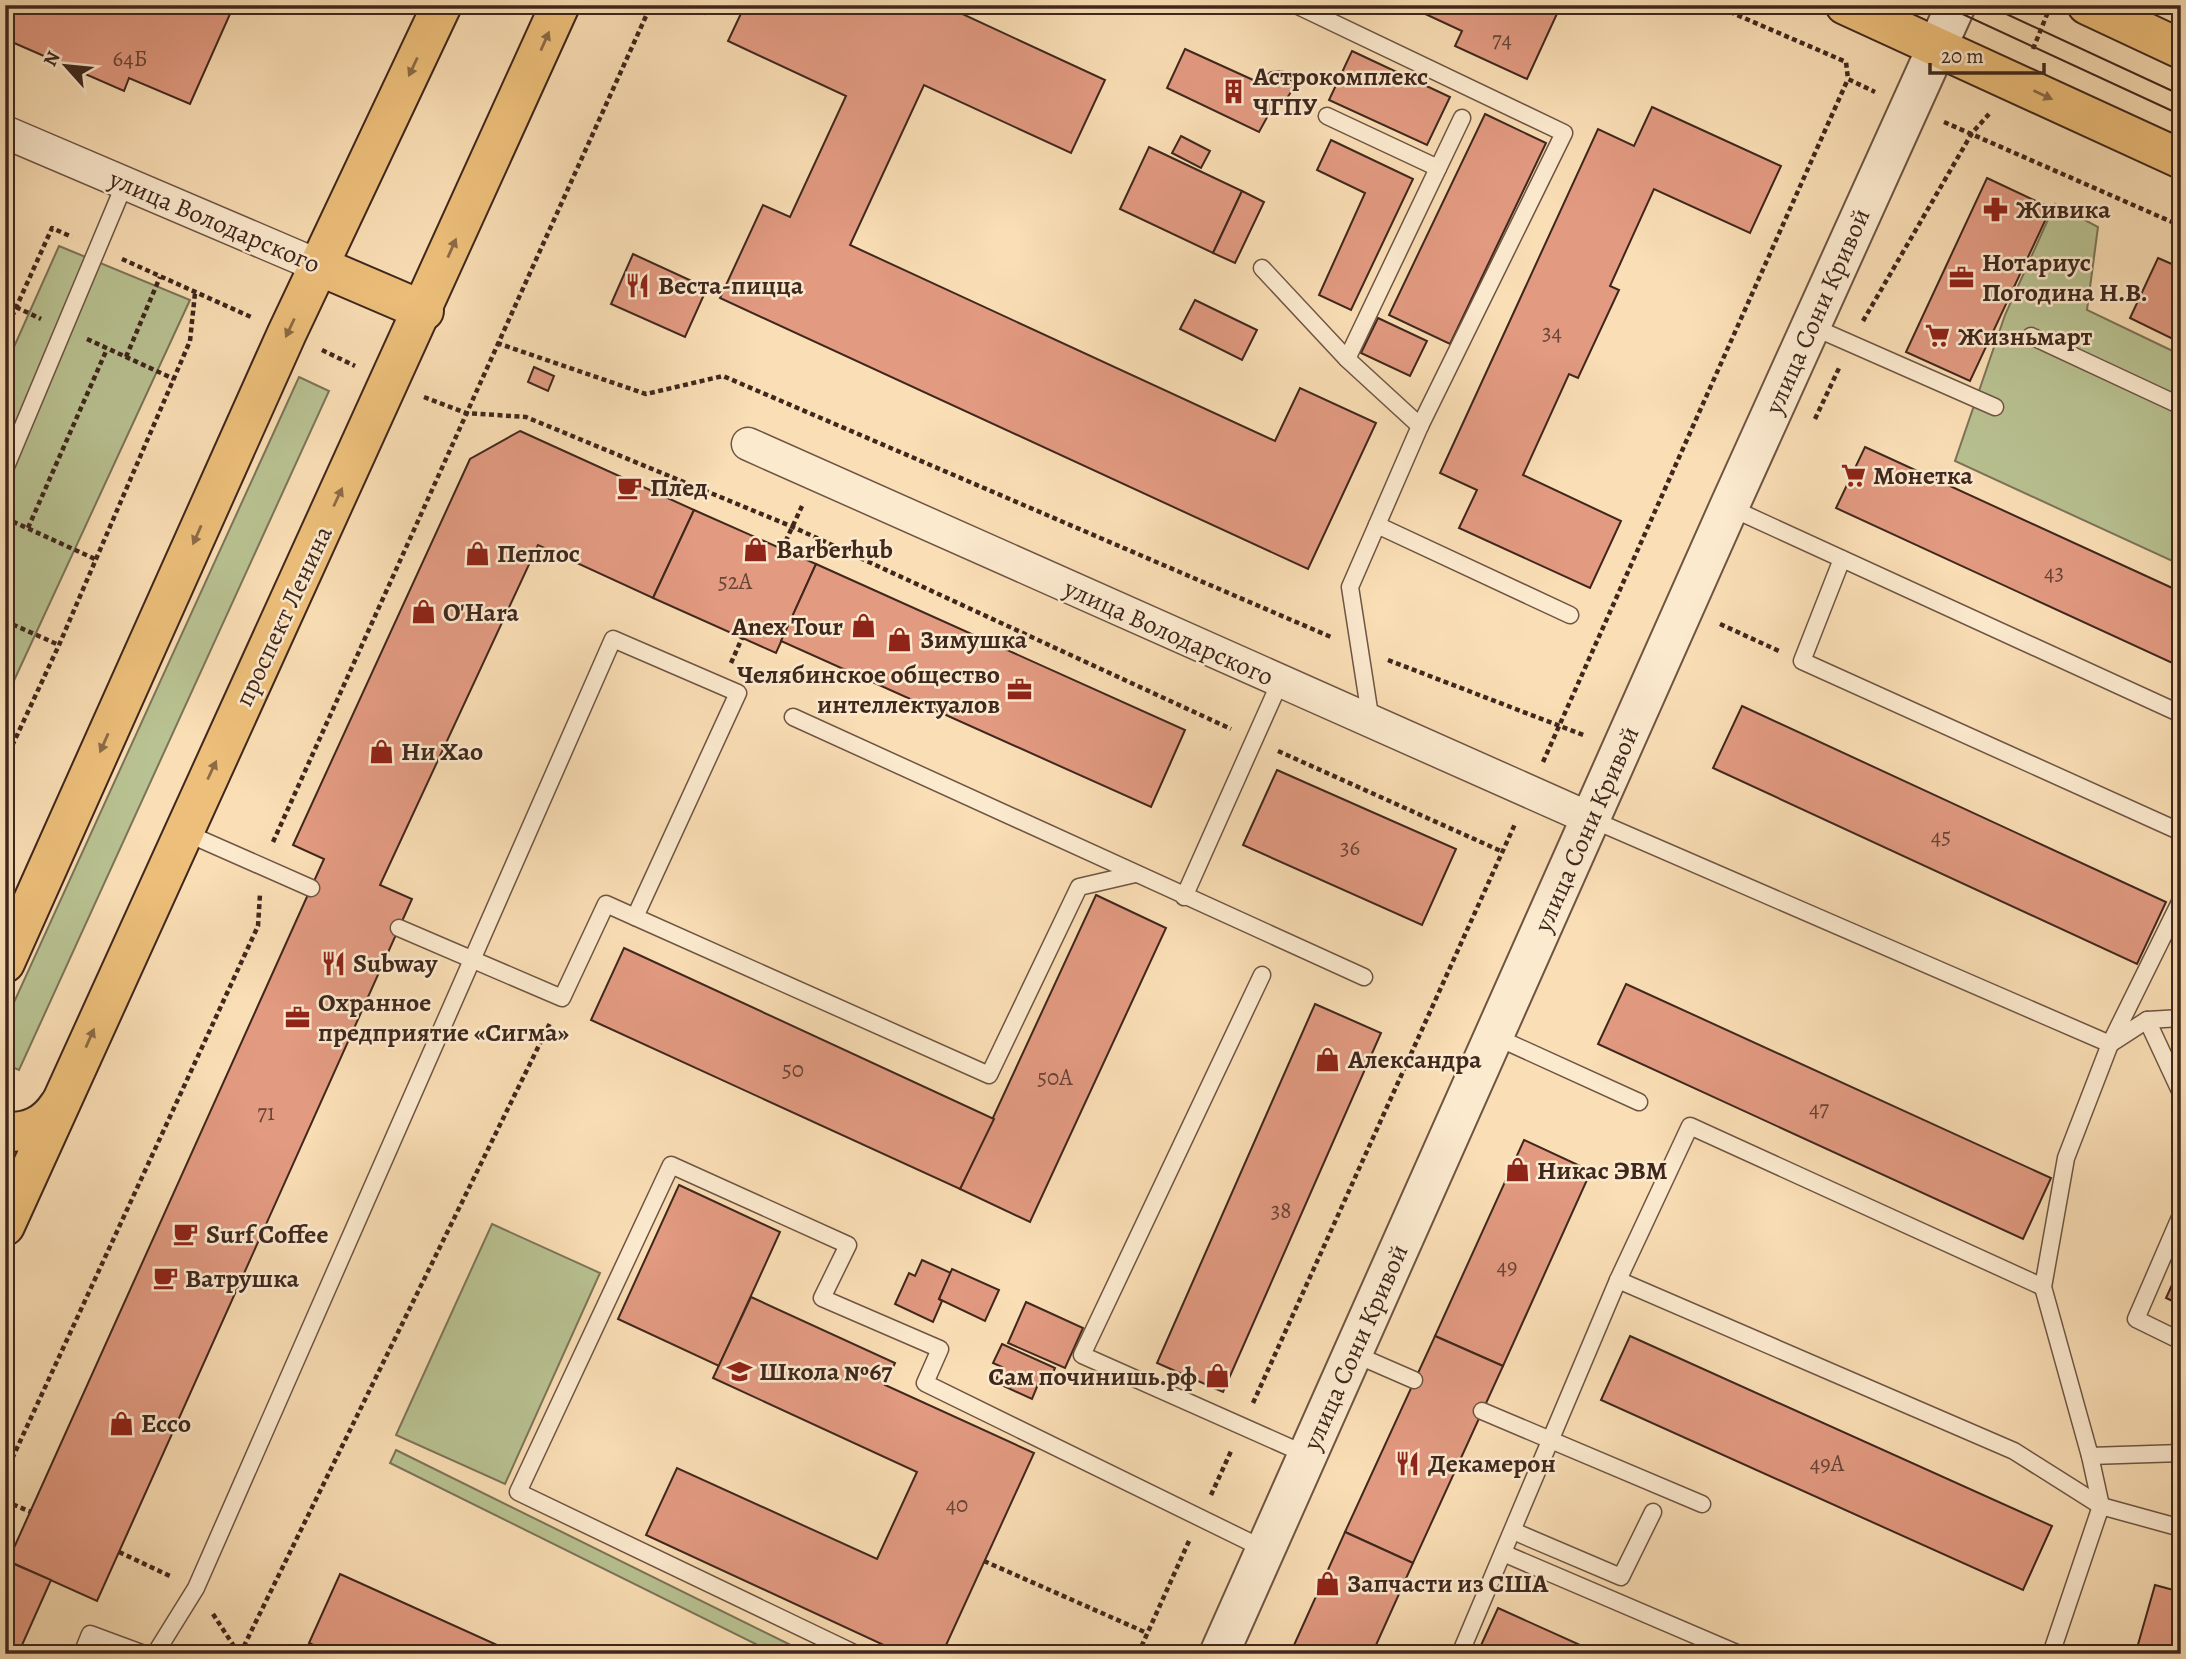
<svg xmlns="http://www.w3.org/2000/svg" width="2186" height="1659" font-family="Alegreya,serif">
<rect width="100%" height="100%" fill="#fadeb5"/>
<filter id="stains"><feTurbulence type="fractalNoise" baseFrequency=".00286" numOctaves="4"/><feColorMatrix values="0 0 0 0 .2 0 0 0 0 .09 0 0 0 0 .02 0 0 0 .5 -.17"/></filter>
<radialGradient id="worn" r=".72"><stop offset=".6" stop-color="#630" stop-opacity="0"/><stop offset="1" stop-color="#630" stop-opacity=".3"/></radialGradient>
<g fill="#b9c292" stroke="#7c7458" stroke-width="2">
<path d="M2055,204l43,23 -11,83 94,45v210l-226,-104 50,-146z"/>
<path d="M59,246l131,54 -185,400v-333z"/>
<path d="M299,377l30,14 -310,679 -14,-6v-42z"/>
<path d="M492,1224l108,49 -95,211 -109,-49z"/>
<path d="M396,1450l413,204h-33l-386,-191z"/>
</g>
<g fill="#e29a81" stroke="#3f271d" stroke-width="2">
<path d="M5,5h229l-44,99 -61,-26 -5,13 -119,-52z"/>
<path d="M684,5h24l-4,9z"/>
<path d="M745,5h216l-3,7 147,68 -34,73 -147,-68 -74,160 425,196 25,-53 76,35 -68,146 -588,-271 43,-93 27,12 56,-121 -118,-55z"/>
<path d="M1406,5h155l-34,74 -72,-33 7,-15z"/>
<path d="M1185,49l77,35 2,-7 7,-5 11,-1 8,5 3,13 -6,9 -11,3 -17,31 -92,-44z"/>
<path d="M1352,51l98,46 -23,48 -98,-45z"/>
<path d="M1652,107l129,59 -31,67 -96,-44 -44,97 9,4 -41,88 -9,-4 -46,101 98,46 -31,67 -131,-60 18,-38 -37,-17 158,-344 36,17z"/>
<path d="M1485,114l61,29 -96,201 -61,-29z"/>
<path d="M1181,136l29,15 -9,17 -29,-15z"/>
<path d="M1331,140l82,39 -62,131 -32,-15 46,-102 -48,-23z"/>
<path d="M1149,147l93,44 -29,62 -93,-44z"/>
<path d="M1987,178l64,30 -81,173 -64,-29z"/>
<path d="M1242,191l22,11 -29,61 -22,-10z"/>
<path d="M633,254l74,34 -22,49 -74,-33z"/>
<path d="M2158,258l23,10v75l-51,-25z"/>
<path d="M1195,300l62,30 -15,30 -62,-31z"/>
<path d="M1378,318l49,23 -17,35 -49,-23z"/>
<path d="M534,367l20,9 -6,15 -20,-9z"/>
<path d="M520,431l174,79 -41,88 -115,-53 -158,340 32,14 -315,702 -89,-40 316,-702 -31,-14 177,-386z"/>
<path d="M1865,447l316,145v75l-345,-159z"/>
<path d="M694,510l122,54 -40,89 -123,-55z"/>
<path d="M816,564l369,166 -34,77 -370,-166z"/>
<path d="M1742,706l424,196 -29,62 -424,-196z"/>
<path d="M1277,770l179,79 -34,76 -179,-80z"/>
<path d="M1096,895l70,33 -136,294 -70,-33z"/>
<path d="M624,948l370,171 -34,70 -369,-169z"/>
<path d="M1626,984l425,194 -28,61 -425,-195z"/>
<path d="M1315,1004l66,29 -158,359 -66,-29z"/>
<path d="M1524,1140l67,31 -88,195 -68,-30z"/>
<path d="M679,1185l101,47 -61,134 -101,-47z"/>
<path d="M922,1260l29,13 -12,26 3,2 -9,21 -38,-18 14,-31 6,3z"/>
<path d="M2181,1265v40l-15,-7z"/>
<path d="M952,1269l47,21 -14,31 -46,-22z"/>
<path d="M751,1297l144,66 -10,22 149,68 -92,201h-39l-257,-119 31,-67 200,91 40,-87 -204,-94z"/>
<path d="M1026,1302l57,26 -18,40 -57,-25z"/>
<path d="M1435,1336l68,30 -90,197 -68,-31z"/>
<path d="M1630,1336l422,190 -29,64 -422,-190z"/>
<path d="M1002,1344l53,24 -8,18 -8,-4 -7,17 -37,-17 7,-15 -9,-4z"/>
<path d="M1345,1532l68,31 -41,91h-82z"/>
<path d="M5,1560l46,20 -33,74h-13z"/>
<path d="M340,1574l177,80h-184l-24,-11z"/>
<path d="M2155,1585l26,7v62h-25l-19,-6z"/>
<path d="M1498,1608l102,46h-123z"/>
</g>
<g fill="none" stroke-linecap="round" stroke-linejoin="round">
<defs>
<g id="service">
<path d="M1296,5l268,128 -144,293"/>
<path d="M1327,116l111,52"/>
<path d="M1262,268l85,91 73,67 -70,161 21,135"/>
<path d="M1811,326l184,81"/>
<path d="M2031,336l150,70"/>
<path d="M1347,359l115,-241"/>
<path d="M5,469l120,-286"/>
<path d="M1729,507l452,207"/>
<path d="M1377,525l193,90"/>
<path d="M1842,559l-40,102 379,171"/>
<path d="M793,717l571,260"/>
<path d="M1591,819l519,225 37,-24 34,-2"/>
<path d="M184,832l127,56"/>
<path d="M1184,897l96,-215"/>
<path d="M399,928l163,70 44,-94 29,13"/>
<path d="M1262,975l-180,380 225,100"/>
<path d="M2147,1020l34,73"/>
<path d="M1494,1036l145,66"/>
<path d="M2181,1215l-45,104 45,22"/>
<path d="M1618,1280l396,171 87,55 80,22"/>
<path d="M1352,1353l62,27"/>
<path d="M1482,1411l220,93"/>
<path d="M2090,1456l91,-3"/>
<path d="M1513,1531l108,46 32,-65"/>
<path d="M1503,1553l236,101"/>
<path d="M82,1654l8,-20 54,20"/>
<path d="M155,1654l41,-66 417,-949 125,54 -103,224 354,158 90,-188 56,-13"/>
<path d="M856,1654l-338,-162 153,-327 177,80 -26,53 118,51 -15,34 341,167"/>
<path d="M1460,1654l158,-374 72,-154 353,161"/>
<path d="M2051,1654l50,-148 -11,-50 -47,-169 23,-129 44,-114 71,-144"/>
</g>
<g id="minor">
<path d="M5,132l314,134"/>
<path d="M748,444l843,375"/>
</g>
<path id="tertiary" d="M1219,1654l510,-1147 227,-502"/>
<g id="primary">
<path d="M1845,5l336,154"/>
<path d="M2087,5l94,44"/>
<path d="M319,266l105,45"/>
<path d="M5,963l282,-630 155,-328"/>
<path d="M5,1132c24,1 41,-7 54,-27"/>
<path d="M5,1226c184,-407 373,-812 555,-1221"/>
</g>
</defs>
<use href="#service" stroke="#6e5543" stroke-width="19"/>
<use href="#minor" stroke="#6e5543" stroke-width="35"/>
<use href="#tertiary" stroke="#6e5543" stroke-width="42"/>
<use href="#primary" stroke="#3f271d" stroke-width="42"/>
<g stroke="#3f271d" stroke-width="4.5" stroke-dasharray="5 3.5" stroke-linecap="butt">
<path d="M1714,5l132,57 2,17 27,13"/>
<path d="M2033,49l15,-37"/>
<path d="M1944,122l237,104"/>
<path d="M122,259l129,58"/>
<path d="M16,307l25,12"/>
<path d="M1863,321l109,-188 17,-19"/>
<path d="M5,332l47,-104 20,9"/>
<path d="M87,339l87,40"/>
<path d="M497,343l149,51 77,-18 608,261"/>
<path d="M322,350l33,16"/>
<path d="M126,357l34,-80"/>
<path d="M424,397l42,16 60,4 267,110 438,202"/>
<path d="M1815,419l25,-53"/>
<path d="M5,518l90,41"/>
<path d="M28,528l79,-179"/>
<path d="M782,549l20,-43"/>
<path d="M5,621l54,24"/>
<path d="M1720,624l59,27"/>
<path d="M1388,660l198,76"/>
<path d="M731,663l11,-25"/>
<path d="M1278,751l225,101"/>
<path d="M5,761l54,-116 131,-304 5,-48"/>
<path d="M1543,762l305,-683"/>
<path d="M273,842l378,-837"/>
<path d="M1253,1403l262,-579"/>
<path d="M5,1474l253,-548 2,-32"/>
<path d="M1211,1495l21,-46"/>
<path d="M5,1501l26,11"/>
<path d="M119,1552l53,25"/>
<path d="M984,1561l163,72"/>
<path d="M213,1614l26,40"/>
<path d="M240,1654l310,-631"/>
<path d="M1138,1654l51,-113"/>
</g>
<use href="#service" stroke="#fceacf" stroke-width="16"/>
<use href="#minor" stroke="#fceacf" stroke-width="32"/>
<use href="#tertiary" stroke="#fceacf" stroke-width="38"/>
<use href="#primary" stroke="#edbf7a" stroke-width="38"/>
<g stroke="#3f271d" stroke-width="2">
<path d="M1943,5l238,110"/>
<path d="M1987,5l194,90"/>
</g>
</g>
<defs><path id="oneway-solid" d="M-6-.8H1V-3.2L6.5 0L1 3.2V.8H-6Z" transform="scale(1.75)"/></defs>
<g fill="#8d6b47">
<use href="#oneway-solid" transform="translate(545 41) rotate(-66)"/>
<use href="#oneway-solid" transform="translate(413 67) rotate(115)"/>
<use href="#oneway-solid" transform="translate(2043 95) rotate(25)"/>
<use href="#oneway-solid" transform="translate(452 248) rotate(-66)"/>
<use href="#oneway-solid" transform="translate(290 328) rotate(115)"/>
<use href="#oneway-solid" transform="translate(338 497) rotate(-65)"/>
<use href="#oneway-solid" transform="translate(197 535) rotate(114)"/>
<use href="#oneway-solid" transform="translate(104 743) rotate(114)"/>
<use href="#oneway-solid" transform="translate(212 770) rotate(-65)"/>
<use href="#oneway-solid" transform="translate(90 1038) rotate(-66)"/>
</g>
<defs>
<symbol id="building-bare" viewBox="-9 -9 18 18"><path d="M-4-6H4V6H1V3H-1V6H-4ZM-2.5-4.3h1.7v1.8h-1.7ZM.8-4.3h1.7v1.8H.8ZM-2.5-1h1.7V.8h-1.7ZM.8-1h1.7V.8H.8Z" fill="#8f2418" stroke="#fceacf" stroke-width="2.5" paint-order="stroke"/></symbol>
<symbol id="pharmacy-bare" viewBox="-9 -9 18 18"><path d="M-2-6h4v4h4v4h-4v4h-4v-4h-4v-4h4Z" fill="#8f2418" stroke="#fceacf" stroke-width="2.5" paint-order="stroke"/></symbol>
<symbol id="office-bare" viewBox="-9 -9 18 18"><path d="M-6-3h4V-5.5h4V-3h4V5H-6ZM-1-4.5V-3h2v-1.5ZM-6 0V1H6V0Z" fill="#8f2418" stroke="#fceacf" stroke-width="2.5" paint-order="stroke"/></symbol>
<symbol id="restaurant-bare" viewBox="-9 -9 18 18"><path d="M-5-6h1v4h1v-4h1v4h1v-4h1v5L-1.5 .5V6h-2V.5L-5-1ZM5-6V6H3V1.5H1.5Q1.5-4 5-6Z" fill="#8f2418" stroke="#fceacf" stroke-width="2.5" paint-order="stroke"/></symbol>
<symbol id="supermarket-bare" viewBox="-9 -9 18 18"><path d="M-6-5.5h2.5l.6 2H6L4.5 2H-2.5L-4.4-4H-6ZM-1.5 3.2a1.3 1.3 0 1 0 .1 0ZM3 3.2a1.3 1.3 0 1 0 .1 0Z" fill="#8f2418" stroke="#fceacf" stroke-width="2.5" paint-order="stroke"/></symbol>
<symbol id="cafe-bare" viewBox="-9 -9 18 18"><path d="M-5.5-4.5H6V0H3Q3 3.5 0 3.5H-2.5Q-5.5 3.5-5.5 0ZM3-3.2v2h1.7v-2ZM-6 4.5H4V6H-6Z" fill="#8f2418" stroke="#fceacf" stroke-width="2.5" paint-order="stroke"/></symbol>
<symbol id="shop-bare" viewBox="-9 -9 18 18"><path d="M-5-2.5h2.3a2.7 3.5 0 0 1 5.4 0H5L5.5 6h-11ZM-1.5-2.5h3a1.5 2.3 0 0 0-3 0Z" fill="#8f2418" stroke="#fceacf" stroke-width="2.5" paint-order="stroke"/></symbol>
<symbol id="school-bare" viewBox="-9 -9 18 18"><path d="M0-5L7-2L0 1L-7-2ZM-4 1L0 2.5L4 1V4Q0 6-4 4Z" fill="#8f2418" stroke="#fceacf" stroke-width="2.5" paint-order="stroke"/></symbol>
</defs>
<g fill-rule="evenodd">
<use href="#building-bare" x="1216" y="74" width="35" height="35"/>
<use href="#pharmacy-bare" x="1978" y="192" width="35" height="35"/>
<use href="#office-bare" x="1944" y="260" width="35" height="35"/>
<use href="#restaurant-bare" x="620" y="268" width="35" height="35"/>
<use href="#supermarket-bare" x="1920" y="318" width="35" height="35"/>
<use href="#supermarket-bare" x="1836" y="458" width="35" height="35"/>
<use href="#cafe-bare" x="612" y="470" width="35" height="35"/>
<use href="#shop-bare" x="738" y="532" width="35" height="35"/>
<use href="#shop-bare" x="460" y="536" width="35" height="35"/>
<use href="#shop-bare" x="406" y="594" width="35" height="35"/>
<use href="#shop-bare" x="846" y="608" width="35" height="35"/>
<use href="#shop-bare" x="882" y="622" width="35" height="35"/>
<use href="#office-bare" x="1002" y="672" width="35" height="35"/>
<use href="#shop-bare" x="364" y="734" width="35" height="35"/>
<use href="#restaurant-bare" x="316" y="946" width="35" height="35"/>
<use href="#office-bare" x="280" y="1000" width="35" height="35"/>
<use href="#shop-bare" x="1310" y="1042" width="35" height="35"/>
<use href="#shop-bare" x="1500" y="1152" width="35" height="35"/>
<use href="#cafe-bare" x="168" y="1216" width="35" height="35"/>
<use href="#cafe-bare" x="148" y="1260" width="35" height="35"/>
<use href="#school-bare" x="722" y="1354" width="35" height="35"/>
<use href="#shop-bare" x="1200" y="1358" width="35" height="35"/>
<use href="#shop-bare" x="104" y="1406" width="35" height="35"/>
<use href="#restaurant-bare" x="1390" y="1446" width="35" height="35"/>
<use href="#shop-bare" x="1310" y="1566" width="35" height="35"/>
</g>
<g text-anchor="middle" stroke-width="5" stroke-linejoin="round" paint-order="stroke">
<g font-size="23" fill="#684436">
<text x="1502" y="47">74</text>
<text x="130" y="66">64Б</text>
<text x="1552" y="340">34</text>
<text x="2054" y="580">43</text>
<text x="735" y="589">52А</text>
<text x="1941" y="844">45</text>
<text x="1350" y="855">36</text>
<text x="793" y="1077">50</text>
<text x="1055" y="1085">50А</text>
<text x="1819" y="1116">47</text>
<text x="266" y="1120">71</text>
<text x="1281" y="1218">38</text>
<text x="1507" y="1274">49</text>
<text x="1827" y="1471">49А</text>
<text x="957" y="1512">40</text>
</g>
<g font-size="26" font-weight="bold" fill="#3f271d" stroke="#fceacf" text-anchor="start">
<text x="1253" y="85">Астрокомплекс<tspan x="1253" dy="30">ЧГПУ</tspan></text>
<text x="2016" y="218">Живика</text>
<text x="1982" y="271">Нотариус<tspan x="1982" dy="30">Погодина Н.В.</tspan></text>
<text x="658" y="294">Веста-пицца</text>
<text x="1958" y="345">Жизньмарт</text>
<text x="1873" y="484">Монетка</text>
<text x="650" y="496">Плед</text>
<text x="776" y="558">Barberhub</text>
<text x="497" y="562">Пеплос</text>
<text x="443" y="621">O'Hara</text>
<text x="843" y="635" text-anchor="end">Anex Tour</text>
<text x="920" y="648">Зимушка</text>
<text x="1000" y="683" text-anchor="end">Челябинское общество<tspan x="1000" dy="30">интеллектуалов</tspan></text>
<text x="401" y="760">Ни Хао</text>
<text x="353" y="972">Subway</text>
<text x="318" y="1011">Охранное<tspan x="318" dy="30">предприятие «Сигма»</tspan></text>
<text x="1348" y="1068">Александра</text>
<text x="1537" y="1179">Никас ЭВМ</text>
<text x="206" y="1243">Surf Coffee</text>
<text x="185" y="1287">Ватрушка</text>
<text x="759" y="1380">Школа №67</text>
<text x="1197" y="1385" text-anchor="end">Сам починишь.рф</text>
<text x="141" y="1432">Ecco</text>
<text x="1428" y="1472">Декамерон</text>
<text x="1347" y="1592">Запчасти из США</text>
</g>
<g font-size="26" fill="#3f271d" stroke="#fceacf">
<text transform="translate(215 221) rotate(23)" y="9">улица Володарского</text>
<text transform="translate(1817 311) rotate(-66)" y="9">улица Сони Кривой</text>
<text transform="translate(283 616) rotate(-65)" y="9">проспект Ленина</text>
<text transform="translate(1169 632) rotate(24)" y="9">улица Володарского</text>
<text transform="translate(1586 829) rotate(-66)" y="9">улица Сони Кривой</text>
<text transform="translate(1355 1347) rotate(-66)" y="9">улица Сони Кривой</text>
</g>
</g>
<rect width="2186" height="1659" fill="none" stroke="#fadeb5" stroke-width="28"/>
<rect x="7" y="7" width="2172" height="1645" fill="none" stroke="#3f271d" stroke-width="3.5"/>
<rect x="14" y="14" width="2158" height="1631" fill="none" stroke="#3f271d" stroke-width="2"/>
<g transform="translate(66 66) rotate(297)" stroke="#fceacf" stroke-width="5" paint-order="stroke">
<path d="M0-5L12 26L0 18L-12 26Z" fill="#3f271d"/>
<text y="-10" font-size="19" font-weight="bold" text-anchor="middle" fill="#3f271d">N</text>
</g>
<path d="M1930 63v10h114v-10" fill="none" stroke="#3f271d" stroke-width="3.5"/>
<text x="1941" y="63" font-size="21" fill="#3f271d" stroke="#fceacf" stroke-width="5" paint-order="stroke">20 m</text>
<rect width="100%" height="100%" filter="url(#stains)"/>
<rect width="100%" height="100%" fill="url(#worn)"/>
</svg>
